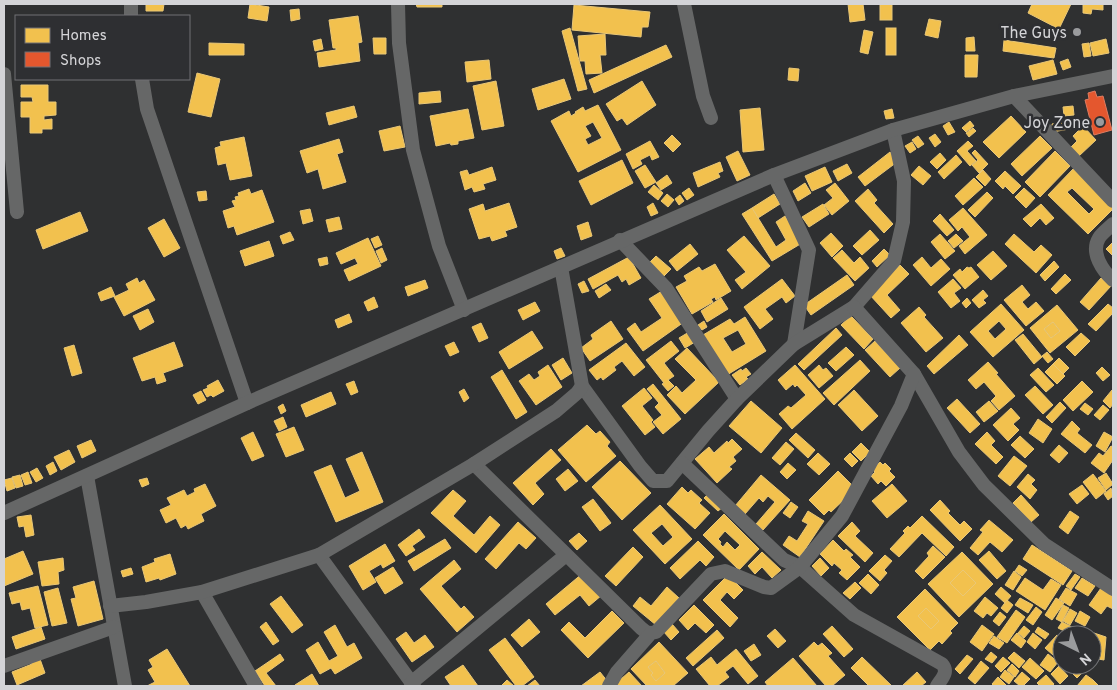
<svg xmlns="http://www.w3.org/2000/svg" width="1117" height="690" font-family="Overpass,sans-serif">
<rect width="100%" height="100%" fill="#2f3031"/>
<g fill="#f2c14e" stroke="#e9c777" fill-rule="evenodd">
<path d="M146,4h18l-1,7h-17z"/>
<path d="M250,4l19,3 -2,14 -19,-3z"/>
<path d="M416,4h26v3h-25z"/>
<path d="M848,4h15l2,16 -15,2z"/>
<rect x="880" y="4" width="12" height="16"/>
<path d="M1032,4h39l-12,25 -31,-16z"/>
<path d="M1083,4h20v6l-11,-1 -1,5 -8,-1z"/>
<path d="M574,5l76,7 -2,15h-6l-1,10 -69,-7z"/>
<path d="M299,9l1,10 -9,2 -1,-11z"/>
<path d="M358,16l4,26 -4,1 2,18 -41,6 -2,-14 19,-3v-2h-3l-4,-28z"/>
<path d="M929,19l12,2 -3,17 -13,-3z"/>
<path d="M570,28l17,61 -9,2 -16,-60z"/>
<rect x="886" y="28" width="10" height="27"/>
<path d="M864,30l9,2 -5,22 -8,-2z"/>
<path d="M605,34l1,21h-6l2,18 -16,1 -1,-13h-5l-2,-25z"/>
<path d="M974,37l1,14h-9v-13z"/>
<path d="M373,38h13v16h-12z"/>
<path d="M321,39l2,10 -8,2 -2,-10z"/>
<path d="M1106,39l3,14 -16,3 -3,-13z"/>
<path d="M1004,40l52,8 -2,10 -51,-7z"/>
<path d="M209,43l35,1v11h-35z"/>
<path d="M1089,43l2,13 -7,1 -2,-13z"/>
<path d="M666,45l6,12 -78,36 -5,-13z"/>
<path d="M965,55h13l-1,22h-12z"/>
<path d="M1068,59l3,8 -8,3 -3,-8z"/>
<path d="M489,60l2,19 -24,3 -2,-20z"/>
<path d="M1053,60l4,14 -24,6 -4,-14z"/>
<path d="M789,68l10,1 -1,12 -10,-1z"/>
<path d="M197,73l23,6 -9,38 -23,-5z"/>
<path d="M564,79l7,20 -33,11 -6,-21z"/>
<path d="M496,81l8,45 -22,4 -9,-44z"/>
<path d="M642,81l14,24 -29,20 -5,-7 -5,3 -11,-17z"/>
<path d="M21,85h27v17h8v13l-12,1v4l8,-1v10h-10v4h-12v-16h-9v-15h12l-1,-5h-11z"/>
<path d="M440,91l1,11 -22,2v-11z"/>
<path d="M598,105l23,45 -43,22 -27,-51 18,-10 2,5 5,-3 -1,-1 8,-5 2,4zM593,122l9,16 -14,7 -3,-6 6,-3 -6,-10z"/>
<path d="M354,106l3,11 -28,8 -3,-12z"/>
<path d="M1073,106l1,9 -10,1 -1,-9z"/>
<path d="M760,108l4,42 -21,2 -3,-42z"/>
<path d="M468,109l6,29 -16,3v3l-7,1 -1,-2 -14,3 -6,-30z"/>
<path d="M892,109l2,9 -8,1 -2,-8z"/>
<path d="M1011,116l15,16 -27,26 -16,-16z"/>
<path d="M1077,118l2,9 -26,5 -1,-8z"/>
<path d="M970,121l4,5 -8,6 -4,-4z"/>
<path d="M949,122l6,10 -7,3 -5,-9z"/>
<path d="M400,126l5,21 -21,4 -5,-20z"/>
<path d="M1083,126l13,14 -17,16 -8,-9 6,-6 -4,-5z"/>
<path d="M973,128l3,3 -7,6 -3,-4z"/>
<path d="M935,134l6,8 -6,5 -6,-9z"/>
<path d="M672,135l9,9 -8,8 -9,-9z"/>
<path d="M918,136l6,8 -6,4 -6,-8z"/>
<path d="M1040,136l12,12 -30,28 -11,-12z"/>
<path d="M244,137l8,39 -22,4 -4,-17 -8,2 -3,-17 6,-2 -1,-4z"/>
<path d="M339,139l4,13 -6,2 9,28 -23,7 -5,-20 -11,4 -7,-22z"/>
<path d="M650,141l9,16 -7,3 -2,-5 -10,5 2,4 -9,5 -7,-15z"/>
<path d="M968,141l5,5 -6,5 9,10 -6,5 -13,-15z"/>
<path d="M912,142l4,7 -6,4 -5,-7z"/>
<path d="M975,150l13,14 -9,9 -7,-8 6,-5 -6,-7z"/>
<path d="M738,151l12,24 -13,6 -11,-24z"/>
<path d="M1055,151l15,15 -30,31 -15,-15z"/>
<path d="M890,152l7,10 -32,24 -7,-9z"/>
<path d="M940,153l6,7 -9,9 -7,-7z"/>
<path d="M956,155l6,7 -18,17 -6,-7z"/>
<path d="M622,160l11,23 -42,22 -12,-24z"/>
<path d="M720,162l3,9 -5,2 2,4 -22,10 -5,-14z"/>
<path d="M847,164l5,9 -14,8 -5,-10z"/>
<path d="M645,165l11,17 -11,6 -10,-17z"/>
<path d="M919,166l12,10 -8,9 -12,-10z"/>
<path d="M492,167l4,13 -13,4 2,5 -11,3 -2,-5 -7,3 -5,-18 7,-2 2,5z"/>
<path d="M825,167l7,15 -20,9 -7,-15z"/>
<path d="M1074,168l39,38v3l-25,25 -40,-39zM1072,188l22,21 -5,5 -22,-22z"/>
<path d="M983,170l8,9 -6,7 -9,-9z"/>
<path d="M1005,171l16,15 -8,8 -8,-8 -2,3 -8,-8z"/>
<path d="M667,175l5,8 -11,7 -5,-7z"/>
<path d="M974,178l9,9 -20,18 -8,-9z"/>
<path d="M805,183l6,10 -13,8 -5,-10z"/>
<path d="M835,183l14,18 -17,14 -8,-10 9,-7 -7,-8z"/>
<path d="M654,185l9,8 -5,7 -10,-8z"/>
<path d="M689,188l5,7 -7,5 -5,-7z"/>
<path d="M1024,188l11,10 -9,10 -11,-11z"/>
<path d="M249,189l2,5 11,-4 12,32 -37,13 -3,-9 -6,2 -5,-17 12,-4 -3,-6 4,-1 -1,-3 4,-1 -1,-3z"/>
<path d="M868,189l9,11 -3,3 19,21 -9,9 -29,-32z"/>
<path d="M206,191l1,9 -8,1 -2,-9z"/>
<path d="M987,192l6,6 -18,19 -7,-7z"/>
<path d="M667,194l7,6 -6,7 -7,-6z"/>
<path d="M774,194l6,10 -22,14 -6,-10z"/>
<path d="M680,195l4,6 -5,4 -4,-6z"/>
<path d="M509,203l8,24 -12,4 2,5 -15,5 -2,-5 -11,3 -10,-30 14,-5 2,7z"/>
<path d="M653,203l5,10 -7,3 -4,-9z"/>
<path d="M823,204l6,10 -20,13 -7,-10z"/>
<path d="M1041,204l13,14 -8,7 -6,-7 -9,9 -8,-8z"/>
<path d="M752,208l24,39 10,-7 -10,-18 9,-6 17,27 -30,18 -30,-47z"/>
<path d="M963,208l24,27 -22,19 -6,-8 11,-9 -8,-10 -4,4 -9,-11z"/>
<path d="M310,209l3,12 -10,3 -3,-13z"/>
<path d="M80,212l8,19 -45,18 -7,-19z"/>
<path d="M940,214l14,16 -7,6 -14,-15z"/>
<path d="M339,217l3,12 -13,3 -3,-12z"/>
<path d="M164,219l16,29 -16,9 -16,-29z"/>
<path d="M588,222l4,14 -11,4 -4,-14z"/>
<path d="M870,230l9,10 -17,15 -9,-9z"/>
<path d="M290,232l4,8 -11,4 -3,-8z"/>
<path d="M831,233l12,13 -11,11 -12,-14z"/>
<path d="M940,234l15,17 -10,8 -14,-17z"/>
<path d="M956,234l7,7 -9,7 -6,-7z"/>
<path d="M1014,234l20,18 7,-7 11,10 -16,18 -31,-29z"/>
<path d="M378,236l4,9 -7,3 -4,-9z"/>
<path d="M744,236l26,30 -28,23 -7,-9 11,-8 -19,-22z"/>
<path d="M368,238l13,28 -32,15 -5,-11 14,-6 -3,-6 -14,6 -5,-11z"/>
<path d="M269,241l5,15 -29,10 -5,-15z"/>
<path d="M1113,242v14l-7,-7z"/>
<path d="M690,244l8,10 -21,17 -8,-10z"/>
<path d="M382,248l5,12 -6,3 -5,-12z"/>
<path d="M561,248l4,8 -8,3 -3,-8z"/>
<path d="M884,249l6,6 -13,12 -5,-6z"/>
<path d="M842,250l12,13 6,-6 9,11 -14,13 -22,-23z"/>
<path d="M993,251l14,15 -16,14 -14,-15z"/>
<path d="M656,256l15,13 -8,8 -15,-13z"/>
<path d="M327,257l1,7 -8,2 -2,-7z"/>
<path d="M629,257l12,21 -12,7 -3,-6 -4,3 -4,-7 -25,14 -5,-10z"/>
<path d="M922,257l9,11 10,-9 9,10 -19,17 -18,-21z"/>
<path d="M1054,261l5,6 -14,14 -5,-6z"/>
<path d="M715,264l16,27 -15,9 -1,-3 -4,2 2,3 -21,12 -16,-27 11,-6 -3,-5 15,-9 3,4z"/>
<path d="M900,265l9,9 -22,21 13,15 -9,8 -22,-24z"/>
<path d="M967,267l2,1 2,-1 8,10 -14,12 -12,-14 7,-6 2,3z"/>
<path d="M1065,274l6,6 -15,14 -5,-5z"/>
<path d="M847,275l7,10 -43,30 -7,-10z"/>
<path d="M137,278l2,5 5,-3 11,20 -31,16 -10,-19 15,-7 -3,-6z"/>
<path d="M1101,278l10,8 -22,24 -9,-8z"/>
<path d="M782,279l13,17 -9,7 -4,-6 -17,12 8,10 -13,10 -16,-22z"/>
<path d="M953,279l8,9 -7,5 6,8 -9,7 -13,-16z"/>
<path d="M425,280l3,8 -20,8 -3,-9z"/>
<path d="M584,281l5,10 -7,2 -4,-9z"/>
<path d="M606,284l5,6 -12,8 -4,-7z"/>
<path d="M1022,285l8,10 -8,7 6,7 8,-7 8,9 -18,15 -22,-26z"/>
<path d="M111,287l4,9 -14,5 -3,-8z"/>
<path d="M983,290l5,6 -5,4 3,3 -7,5 -7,-8z"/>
<path d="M662,291l22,31 -41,29 -16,-22 8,-6 6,9 21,-14 -13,-19z"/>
<path d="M374,297l4,10 -10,4 -4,-9z"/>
<path d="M721,298l7,11 -21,13 -6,-11z"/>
<path d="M967,298l4,5 -5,5 -4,-5z"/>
<path d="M535,302l5,9 -17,9 -5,-10z"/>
<path d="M1001,304l23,26 -31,27 -23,-25zM999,321l7,8 -11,10 -7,-8z"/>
<path d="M1108,304l5,4v5l-17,18 -8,-7z"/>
<path d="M1057,305l21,25 -28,23 -20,-25zM1053,322l7,9 -9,7 -7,-9z"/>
<path d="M919,307l7,8 -2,2 19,21 -17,14 -25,-29z"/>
<path d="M148,309l6,13 -14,8 -7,-14z"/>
<path d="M349,314l3,8 -14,6 -3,-8z"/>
<path d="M851,316l22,23 -9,10 -23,-24z"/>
<path d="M745,317l21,34 -39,24 -24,-40 27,-16 4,5zM738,330l8,14 -14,8 -9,-14z"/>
<path d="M611,321l12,18 -33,22 -9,-13 12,-9 -2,-4z"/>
<path d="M704,321l3,6 -5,3 -4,-5z"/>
<path d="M1053,322l7,9 -9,7 -7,-9z"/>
<path d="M481,323l7,15 -9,4 -7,-15z"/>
<path d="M836,328l6,7 -38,35 -6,-6z"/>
<path d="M532,331l11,17 -34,21 -10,-17z"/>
<path d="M689,332l6,10 -10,6 -6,-10z"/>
<path d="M1081,333l9,8 -15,15 -9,-9z"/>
<path d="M1023,334l19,23 -8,7 -19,-24z"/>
<path d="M959,335l9,10 -34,29 -7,-8z"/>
<path d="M671,341l8,10 -15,12 10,13 -6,4 6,6 -6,5 -6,-7 2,-1 -18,-23z"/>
<path d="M875,341l25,27 -10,9 -25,-27z"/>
<path d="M174,342l9,24 -20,7 3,8 -9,3 -2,-7 -13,4 -9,-23z"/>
<path d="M454,342l5,10 -9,4 -5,-10z"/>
<path d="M626,343l19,24 -11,9 -12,-15 -8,6 2,3 -13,10 -2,-3 -4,3 -8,-10z"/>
<path d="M74,345l8,28 -10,3 -8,-28z"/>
<path d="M846,347l8,8 -18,16 -8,-8z"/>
<path d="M687,348l32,34 -34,32 -18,-19 9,-9 6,7 14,-13 -21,-21z"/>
<path d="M1047,352l6,7 -5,4 -6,-7z"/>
<path d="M563,358l9,15 -11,7 -9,-15z"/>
<path d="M1059,358l10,10 -6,6 -10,-10z"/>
<path d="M860,360l10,11 -36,34 -11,-12z"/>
<path d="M988,362l10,11 -2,1 19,22 -16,14 -8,-9 5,-5 -12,-14 -8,7 -8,-9z"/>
<path d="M1053,364l12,12 -8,8 -12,-12z"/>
<path d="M548,365l14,22 -26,18 -17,-24 10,-7 5,6 6,-4 -2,-4z"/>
<path d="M795,365l30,34 -33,30 -13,-15 9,-8 3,2 15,-13 -9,-10 -2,2 -2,-3 -7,6 -8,-10z"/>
<path d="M819,365l4,5 3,-2 7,8 -14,12 -11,-13z"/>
<path d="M1102,367l8,8 -7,6 -7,-8z"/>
<path d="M746,368l5,6 -5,3 2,2 -8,6 -8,-10 9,-6 1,2z"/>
<path d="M1038,368l16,17 -8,7 -16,-17z"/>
<path d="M502,370l25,42 -11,7 -25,-42z"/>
<path d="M218,380l6,11 -11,6 -2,-2 -4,2 -4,-7 5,-2 -1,-2z"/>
<path d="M354,381l4,11 -7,3 -5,-11z"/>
<path d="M1082,381l11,11 -20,19 -10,-11z"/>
<path d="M653,384l28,35 -18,15 -10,-12 9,-7 -7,-8 4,-4 -12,-14z"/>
<path d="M1035,386l18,19 -10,9 -18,-19z"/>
<path d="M644,388l8,10 -10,8 11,14 -2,2 4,5 -10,8 -23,-29z"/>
<path d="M464,389l5,9 -5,4 -5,-10z"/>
<path d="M854,390l24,26 -16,15 -24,-26z"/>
<path d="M1112,390l1,2v12l-3,4 -7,-7z"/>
<path d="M201,391l5,9 -8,4 -5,-9z"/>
<path d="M331,392l5,12 -30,13 -5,-12z"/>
<path d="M957,399l23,25 -10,9 -23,-25z"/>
<path d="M751,401l31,27 -21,25 -32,-27z"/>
<path d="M989,401l9,10 -14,11 -8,-10z"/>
<path d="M1060,402l6,6 -14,15 -6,-6z"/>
<path d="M1085,403l8,6 -5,6 -8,-6z"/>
<path d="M283,404l3,7 -5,3 -3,-7z"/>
<path d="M1103,405l6,5 -9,10 -6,-5z"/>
<path d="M1011,408l9,10 -7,6 6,6 -11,11 -15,-16z"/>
<path d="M283,417l4,10 -8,4 -5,-10z"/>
<path d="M1038,419l14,10 -9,14 -14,-10z"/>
<path d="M1072,421l8,8 -3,4 15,12 -7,8 -24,-19z"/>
<path d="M587,425l9,9 4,-3 10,11 -3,4 9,10 -30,26 -28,-32z"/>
<path d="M294,427l10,23 -18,7 -10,-23z"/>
<path d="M253,432l11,24 -12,5 -11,-23z"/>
<path d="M987,432l8,9 -4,4 12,12 -7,7 -21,-20z"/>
<path d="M1104,432l9,5 -8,15 -9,-6z"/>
<path d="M796,433l19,17 -7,8 -19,-18z"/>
<path d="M1020,436l14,13 -9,9 -14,-13z"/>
<path d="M732,439l10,10 -9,8 3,4 -7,6 3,2 -15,14 -22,-24 14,-12 5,6 13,-12 1,2z"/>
<path d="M91,440l5,11 -14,7 -5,-12z"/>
<path d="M786,442l8,7 -14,16 -8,-7z"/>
<path d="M861,443l9,9 -9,9 -9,-9z"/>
<path d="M1059,445l9,8 -9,10 -9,-8z"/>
<path d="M1111,446l2,1v13l-9,13 -13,-10 8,-10 4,3z"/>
<path d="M551,449l10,11 -26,23 9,11 -11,11 -20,-22z"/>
<path d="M69,450l6,12 -14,8 -7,-13z"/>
<path d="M362,452l21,50 -47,20 -22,-50 17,-7 14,33 15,-7 -14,-32z"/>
<path d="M818,453l12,11 -11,11 -12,-11z"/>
<path d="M850,453l8,8 -6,6 -8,-8z"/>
<path d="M1014,456l13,10 -17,20 -12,-10z"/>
<path d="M620,461l31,32 -29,27 -30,-33z"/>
<path d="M53,462l4,9 -7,4 -4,-9z"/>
<path d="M880,462l3,3 2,-2 6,6 -2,2 6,6 -9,9 -5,-5 -3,3 -7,-8 4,-4 -3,-3z"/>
<path d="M788,463l8,7 -9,9 -7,-7z"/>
<path d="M37,468l6,10 -7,4 -6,-10z"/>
<path d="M568,469l10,12 -13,10 -9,-12z"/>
<path d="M838,471l15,15 -3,8 -19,18 -2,-2 -5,5 -15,-15z"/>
<path d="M28,472l4,11 -7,2 -4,-10z"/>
<path d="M1106,473l7,11 -7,6 -8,-12z"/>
<path d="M1028,474l7,6 -4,4 6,6 -7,9 -13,-12z"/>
<path d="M1093,474l13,17 -10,8 -13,-17z"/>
<path d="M20,475l3,11 -7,2 -4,-11z"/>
<path d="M761,475l29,25 -27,30 -7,-6 19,-22 -7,-6 -5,6 -4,-4 -14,16 -10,-8z"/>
<path d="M12,478l3,10 -8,3 -3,-11z"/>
<path d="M147,478l2,6 -7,3 -3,-7z"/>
<path d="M205,484l11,22 -15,8 3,7 -16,8 -2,-4 -5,3 -5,-10 -10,5 -6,-13 11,-5 -4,-7 17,-8 3,6 8,-4 -1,-3z"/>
<path d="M892,484l15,17 -20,17 -15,-17z"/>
<path d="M1082,485l7,9 -12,10 -8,-10z"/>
<path d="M682,487l6,6 3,-3 11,10 -3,3 11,10 -15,16 -28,-25z"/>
<path d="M1111,488l2,8 -5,4 -4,-6z"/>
<path d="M453,490l13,11 -13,15 21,19 16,-19 10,9 -24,28 -45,-40z"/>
<path d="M709,493l14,14 -5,4 -14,-13z"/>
<path d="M1021,495l18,20 -8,7 -18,-19z"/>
<path d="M593,499l18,24 -11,8 -18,-24z"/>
<path d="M940,500l10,11 -2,2 12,12 4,-4 8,8 -12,12 -30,-31z"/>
<path d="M791,502l7,5 -8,11 -7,-5z"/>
<path d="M660,505l32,34 -27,25 -32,-34zM662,524l11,13 -10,9 -12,-13z"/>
<path d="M808,511l16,10 -24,36 -17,-12 6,-9 8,5 11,-17 -6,-3z"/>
<path d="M1070,511l9,6 -11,17 -9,-7z"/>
<path d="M724,514l35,35 -20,21 -36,-35zM725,531l15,14 -5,5 -8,-8 -4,5 -3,-3 1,-2 -3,-3z"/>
<path d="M31,515l3,20 -8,2 -2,-11 -5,1 -2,-10z"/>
<path d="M922,516l32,31 -8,9 -24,-23 -23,24 -9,-8 15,-16 -2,-2 5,-5 2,2z"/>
<path d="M989,520l24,20 -11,12 -12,-10 -12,13 -8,-7 13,-16 -3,-2z"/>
<path d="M518,522l18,16 -10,11 -7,-6 -23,26 -11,-10z"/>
<path d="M852,522l8,9 -5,5 18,17 -8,9 -27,-26z"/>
<path d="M419,529l6,8 -13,9 3,4 -9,6 -8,-11z"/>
<path d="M579,533l8,8 -10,9 -8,-9z"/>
<path d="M445,539l6,9 -37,23 -6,-10z"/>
<path d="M833,540l11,11 2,-2 7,6 -3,2 10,10 -13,13 -8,-7 3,-3 -8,-7 -2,3 -12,-12z"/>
<path d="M698,541l16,16 -8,9 -6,-6 -20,19 -10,-11z"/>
<path d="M385,544l10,17 -12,7 -2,-4 -12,7 7,11 -13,8 -14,-24z"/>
<path d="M1032,545l40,26 -9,14 -40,-26z"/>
<path d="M933,546l12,11 -22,22 -8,-8 14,-15 -2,-3z"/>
<path d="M633,547l10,10 -27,29 -11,-10z"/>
<path d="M23,551l10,23 -29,12v-27z"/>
<path d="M989,551l17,20 -9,8 -18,-19z"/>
<path d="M762,552l19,18 -9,8 -10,-11 -7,7 -7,-8z"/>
<path d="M962,552l31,32 -34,33 -31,-33zM963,570l13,13 -13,13 -13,-13z"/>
<path d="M170,554l6,20 -16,6 -1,-2 -13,4 -4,-15 13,-5 -1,-3z"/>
<path d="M885,555l7,6 -8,9 3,3 -7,8 -11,-10z"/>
<path d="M63,558l1,12 -6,2 1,12 -17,2 -4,-24z"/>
<path d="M820,558l9,10 -8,8 -9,-10z"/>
<path d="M454,560l7,9 -20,17 20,23 3,-3 10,11 -17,15 -37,-43z"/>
<path d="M1019,565l8,5 -5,6 -7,-5z"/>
<path d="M393,567l10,16 -18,11 -10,-16z"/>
<path d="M131,568l2,6 -10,3 -2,-6z"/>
<path d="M963,570l13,13 -13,13 -13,-13z"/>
<path d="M1014,571l7,6 -8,13 -8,-5z"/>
<path d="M583,573l19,22 -13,11 -9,-11 -25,20 -9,-11z"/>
<path d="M868,574l11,11 -8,9 -12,-11z"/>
<path d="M1075,574l5,3 -9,13 -5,-4z"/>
<path d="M728,575l15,15 -9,9 -7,-7 -7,8 18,18 -8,9 -27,-27z"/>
<path d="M1025,578l18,12 8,-11 10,6 -16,25 -29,-19z"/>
<path d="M1082,578l13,8 -7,10 -13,-8z"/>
<path d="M94,581l9,38 -25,7 -7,-27 5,-1 -3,-11z"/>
<path d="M855,582l6,6 -11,11 -7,-6z"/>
<path d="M38,586l10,39 -13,3 -5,-20 -8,2 -2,-8 -8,2 -3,-11z"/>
<path d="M667,587l12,11 -23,27 -23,-19 7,-9 11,9z"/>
<path d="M1001,587l10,9 -6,7 -10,-9z"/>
<path d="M58,588l9,35 -15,3 -8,-34z"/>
<path d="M1066,588l11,6 -7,12 -11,-7z"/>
<path d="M1101,588l12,9v12l-6,-3 -6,8 -12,-9z"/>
<path d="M925,589l33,34 -8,8 2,2 -10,11 -3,-3 -9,9 -33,-33zM926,608l13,13 -8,8 -13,-13z"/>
<path d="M281,596l22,29 -11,8 -22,-29z"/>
<path d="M985,597l13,11 -7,8 -4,-3 -4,5 -9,-7z"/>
<path d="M1020,598l13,7 -5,8 -13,-8z"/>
<path d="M1056,598l8,5 -12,17 -7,-5z"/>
<path d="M1007,600l6,5 -6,8 -6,-5z"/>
<path d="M694,605l20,20 -8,8 -11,-10 -7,7 -9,-10z"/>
<path d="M1063,605l6,3 -7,14 -6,-3z"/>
<path d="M1036,607l6,5 -9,13 -7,-5z"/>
<path d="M926,608l13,13 -8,8 -13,-13z"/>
<path d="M1070,609l7,4 -7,12 -7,-4z"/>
<path d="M1016,610l9,7 -18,26 -10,-6z"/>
<path d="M612,611l12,12 -36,35 -27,-28 8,-8 16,16z"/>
<path d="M1080,611l10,6 -5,9 -10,-5z"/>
<path d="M1000,612l6,5 -7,9 -6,-5z"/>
<path d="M529,619l11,13 -18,15 -11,-12z"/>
<path d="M266,622l13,19 -6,4 -13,-18z"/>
<path d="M1062,622l12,6 -4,6 -12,-6z"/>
<path d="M672,624l7,8 -8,8 -8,-9z"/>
<path d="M335,625l12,22 7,-4 8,15 -27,16 -4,-6 -11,6 -14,-24 12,-8 11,19 9,-5 -14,-24z"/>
<path d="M982,625l12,9 -12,17 -12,-9z"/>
<path d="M832,626l21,23 -9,8 -21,-23z"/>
<path d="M1024,626l6,5 -6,7 -6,-5z"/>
<path d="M41,627l4,12 -29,10 -4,-12z"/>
<path d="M1038,627l11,7 -4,5 -10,-7z"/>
<path d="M775,629l11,12 -8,7 -11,-12z"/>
<path d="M717,630l7,8 -31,28 -7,-8z"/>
<path d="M406,632l8,11 11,-8 9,12 -22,15 -16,-23z"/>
<path d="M1017,633l9,8 -5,7 -10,-8z"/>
<path d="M1033,633l9,7 -7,9 -8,-7z"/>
<path d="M1094,633l12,4 -2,23 -12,-2z"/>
<path d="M1057,635l5,4v5l-9,11 -8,-7z"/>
<path d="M994,636l10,7 -5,6 -10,-6z"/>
<path d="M505,638l29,39 -12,9h-6l-27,-36z"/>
<path d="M659,642l29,31 -15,13h-26l-16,-17zM656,661l9,12 -9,8 -5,-6 2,-2 -5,-6z"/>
<path d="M814,642l4,4 4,-3 10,10 -4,3 17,19 -13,11h-6l-27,-30z"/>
<path d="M754,644l7,11 -10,6 -7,-10z"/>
<path d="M167,649l23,37h-43l8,-4 -7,-12 5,-3 -4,-7z"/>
<path d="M736,649l22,27 -10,8 -15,-18 -8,6 4,5 -12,9h-7l-14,-17 15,-12 6,8z"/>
<path d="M991,652l6,5 -5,6 -7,-4z"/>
<path d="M1014,652l11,9 -6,7 -11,-10z"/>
<path d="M280,654l4,6 -18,13 10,13h-11l-10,-15z"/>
<path d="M1048,654l10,8 -8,10 -10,-7z"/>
<path d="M967,655l6,4 -13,15 -5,-5z"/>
<path d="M862,657l30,29h-23l-18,-18z"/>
<path d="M1003,657l7,6 -9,9 -6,-6z"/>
<path d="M793,658l24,28h-49l-3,-4z"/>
<path d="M1030,658l14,13 -8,8 -14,-12z"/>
<path d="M40,659l5,14 -28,12 -5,-13 20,-8 -1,-2z"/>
<path d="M1062,660v5h9l-6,6 -7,-7z"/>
<path d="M656,661l9,12 -9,8 -5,-6 2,-2 -5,-6z"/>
<path d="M981,661l8,7 -14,16 -7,-6z"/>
<path d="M1012,664l7,7 -4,6 -8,-7z"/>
<path d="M463,665l15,21h-27l-6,-9z"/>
<path d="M1075,665h5l5,5 -8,8 -7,-7z"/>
<path d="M1059,666l9,10 -8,8 -9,-10z"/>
<path d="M1005,670l9,7 -5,7 -9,-7z"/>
<path d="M600,672l8,10 -5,4h-22z"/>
<path d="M629,672l13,14h-29z"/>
<path d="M917,672l9,10 -5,4h-19z"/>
<path d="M1022,672l8,7 -7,7h-3l-6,-5z"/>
<path d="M312,674l7,12h-23l-1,-1z"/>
<path d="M1046,675l8,9 -2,2h-12l-3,-3z"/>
<path d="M1086,675l7,5 6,6h-22z"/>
<path d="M998,677l8,8 -1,1h-11l-2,-2z"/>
<path d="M507,680l7,6h-13z"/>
<path d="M535,680l5,6h-13z"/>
</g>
<path fill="#e4572e" stroke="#df7c61" d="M1095,91l2,6 6,-1 9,34 -18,5 -9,-35 4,-1 -1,-6z"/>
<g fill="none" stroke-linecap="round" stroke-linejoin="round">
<g stroke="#666767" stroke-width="14">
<path d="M131,4v12"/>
<path d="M398,4l1,39 14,107 26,96 25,64"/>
<path d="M684,4l19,92 8,22"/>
<path d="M4,74l13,138"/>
<path d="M142,79l5,30 100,294"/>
<path d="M1014,96l99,105"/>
<path d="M774,175l35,75 -15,94"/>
<path d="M1113,224c-4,4 -11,9 -14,14 -9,15 4,33 14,42"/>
<path d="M620,240l46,48 71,111"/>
<path d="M561,267l21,119 58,80 13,15h14l41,-50 29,-32 57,-55 60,-37 40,-46 9,-39 1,-41 -11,-51"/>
<path d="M854,307l60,67 45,78 25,33 60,59 69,45"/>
<path d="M682,463l102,97 16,7 54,48 88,49c7,8 0,14 -5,22"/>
<path d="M474,464l167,164 5,4 5,1"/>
<path d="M87,476l38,210"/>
<path d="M4,513l243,-110 527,-228 119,-45 121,-34 99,-20"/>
<path d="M319,555l95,131"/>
<path d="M202,592l54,94"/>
<path d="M110,606l36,-4 56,-10 117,-37 155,-91 82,-53 21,-18 5,-7"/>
<path d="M4,666l110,-39"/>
<path d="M411,683l155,-128"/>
<path d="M609,686l8,-14 34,-39 5,-1 55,-58 14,-3 39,16 7,1 29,-21 42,-51 59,-110 13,-32"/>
</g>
</g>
<g fill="#9a9b9d" stroke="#2e2f32" stroke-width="2">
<circle cx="1077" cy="32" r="5"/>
<circle cx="1100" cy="122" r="5"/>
</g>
<g text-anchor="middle" stroke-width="5" stroke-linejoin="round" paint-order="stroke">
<g font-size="16" fill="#d4d4d7" stroke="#2e2f32" text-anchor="end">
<text x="1067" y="38">The Guys</text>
<text x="1090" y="128">Joy Zone</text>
</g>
</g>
<rect width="1117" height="690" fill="none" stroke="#d4d4d7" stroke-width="10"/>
<rect x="15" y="15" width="175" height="65" fill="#2e2f32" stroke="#707174"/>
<rect x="25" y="28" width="25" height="15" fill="#f2c14e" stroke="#707174"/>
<text x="60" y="40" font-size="15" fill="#d4d4d7">Homes</text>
<rect x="25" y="52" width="25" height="15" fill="#e4572e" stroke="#707174"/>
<text x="60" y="65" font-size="15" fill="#d4d4d7">Shops</text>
<g transform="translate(1077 650) rotate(138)"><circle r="24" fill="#2e2f32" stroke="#707174"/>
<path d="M0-4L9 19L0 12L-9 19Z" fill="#9a9b9d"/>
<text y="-8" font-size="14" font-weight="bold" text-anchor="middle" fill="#d4d4d7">N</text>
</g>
</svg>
